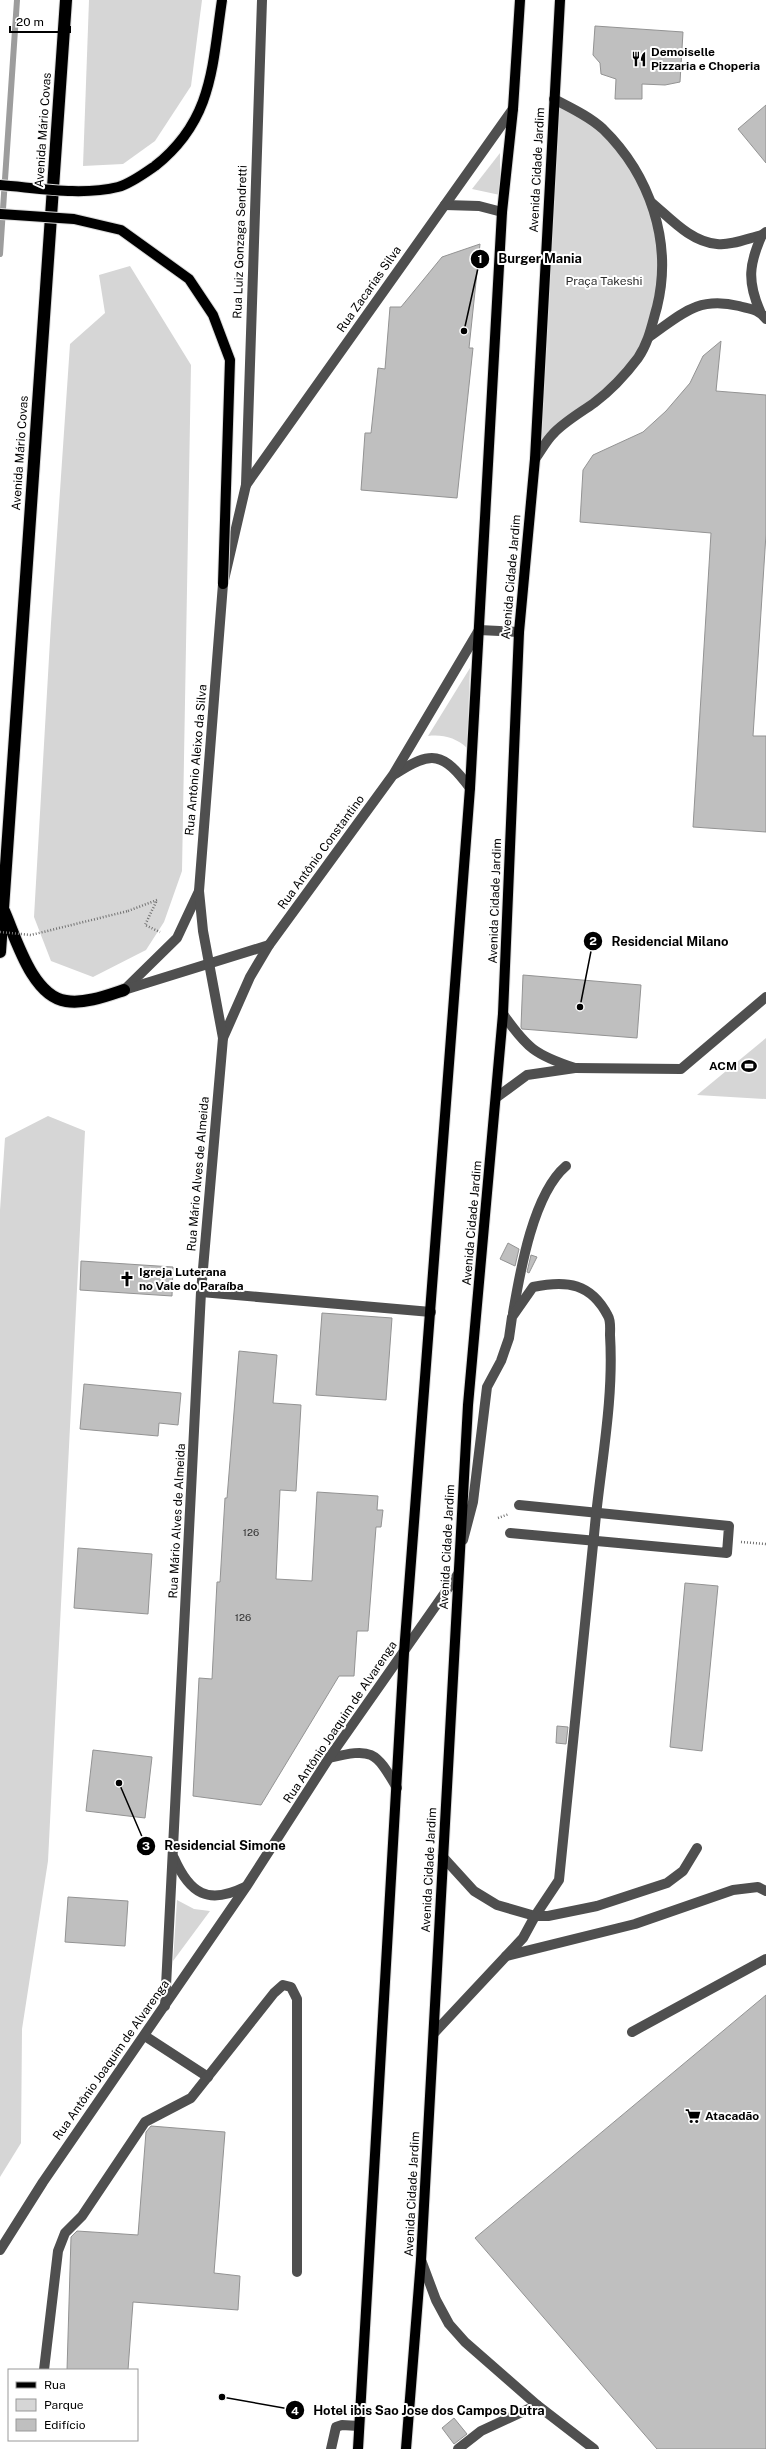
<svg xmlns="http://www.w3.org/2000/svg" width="766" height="2449" font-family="'Public Sans',sans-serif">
<rect width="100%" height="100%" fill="#fff"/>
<g fill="#d6d6d6">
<path d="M89,0h113l-11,86 -36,55 -32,23 -40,2z"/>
<path d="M554,99l28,14 57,62 21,61v59l-21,62 -63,58 -41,44z"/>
<path d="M500,153v42l-28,-6z"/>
<path d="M130,266l61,99 -9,506 -18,51 -18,28 -53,27 -42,-16 -17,-44 17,-294 19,-279 35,-31 -6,-38z"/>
<path d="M470,668l-3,80c-10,-10 -25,-14 -39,-12z"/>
<path d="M766,1038v61l-69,-4z"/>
<path d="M48,1116l37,15 -37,730 -26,168 -1,114 -21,34v-967l5,-72z"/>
<path d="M177,1900l17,9 16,2 -37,50z"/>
</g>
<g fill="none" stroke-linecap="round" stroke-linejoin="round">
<path stroke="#9d9d9d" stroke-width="6" d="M0,254l17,-254"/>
</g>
<g fill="#bfbfbf" stroke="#939393">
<path d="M595,26l88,6 -3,50 -15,3 -23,-1v15h-27l1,-20 -15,-5 -1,-11 -7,-8z"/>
<path d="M766,105v58l-28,-34z"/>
<path d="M480,244l-11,104h4l-16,150 -96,-8 4,-57h6l7,-65 7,1 5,-62h11l41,-50z"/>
<path d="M721,341l-5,50 50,4v139l-13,202h13v96l-73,-5 18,-294 -131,-11 3,-52 10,-15 50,-23 23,-21 24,-28 13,-27z"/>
<path d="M523,975l118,10 -4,53 -115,-9 -1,-2z"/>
<path d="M508,1243l11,6 -4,17 -15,-7z"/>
<path d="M531,1255l6,2 -8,16 -2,-1z"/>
<path d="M81,1261l92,6 -1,29 -92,-6z"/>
<path d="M322,1313l70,5 -6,82 -70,-5z"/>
<path d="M239,1351l38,4 -4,48 28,2 -5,86 -16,-1 -4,89 36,2 5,-89 61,4 -1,14h6l-2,17h-5l-8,104h-11l-3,45h-15l-78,129 -68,-9 6,-118 13,1 5,-97h3l5,-84h2z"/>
<path d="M84,1384l97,9 -3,32 -19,-2 -1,13 -78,-7z"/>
<path d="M78,1548l74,6 -4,60 -74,-6z"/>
<path d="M685,1583l33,3 -16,165 -32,-4z"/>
<path d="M557,1726l11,1 -2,17 -10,-1z"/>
<path d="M93,1750l59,7 -7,61 -59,-7z"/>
<path d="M68,1897l60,4 -3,45 -60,-4z"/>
<path d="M766,1995v454h-109l-182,-211z"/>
<path d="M151,2126l74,6 -11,141 26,3 -2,34 -105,-8 -5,68h-61l4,-133 6,-6 61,4 8,-103z"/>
<path d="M454,2418l13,16 -13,10 -12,-16z"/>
</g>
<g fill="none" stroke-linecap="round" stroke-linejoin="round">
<defs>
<g id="major">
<path d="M358,2449l46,-796 66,-865 32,-576 11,-103 7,-109"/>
<path d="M406,2449l15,-189 47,-855 35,-391 16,-382 16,-173 25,-459"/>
</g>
<g id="highway">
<path d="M4,911c12,27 28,85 62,90 19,3 40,-5 58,-11"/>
<path d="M0,952l66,-952"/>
</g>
</defs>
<use href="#major" stroke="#dbdbdb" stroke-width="12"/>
<use href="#highway" stroke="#dbdbdb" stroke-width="14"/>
<g stroke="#717171" stroke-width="2.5" stroke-dasharray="1 2" stroke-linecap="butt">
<path d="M128,911l29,-11 -12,25 15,7"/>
<path d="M498,1518l11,-4"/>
<path d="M741,1542l25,2"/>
</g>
<g stroke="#4f4f4f" stroke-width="10">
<path d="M652,203c19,16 39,39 65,41 13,2 32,-6 45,-9l4,-3"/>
<path d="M445,205l34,1 23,6"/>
<path d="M760,311c-13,-30 -11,-47 2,-76"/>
<path d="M649,337c33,-23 48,-41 90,-31 11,3 20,3 27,13"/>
<path d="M535,459c6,-8 11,-18 18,-25 11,-12 27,-21 41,-31 16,-12 32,-29 44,-45 11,-16 14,-34 19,-51 16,-65 -7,-132 -54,-178 -14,-13 -32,-21 -49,-30"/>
<path d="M246,485l267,-376"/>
<path d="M395,774c37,-24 48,-22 75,14"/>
<path d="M125,989l52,-51 22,-47"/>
<path d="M124,990l145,-45"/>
<path d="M223,1038l27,-61 19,-32 124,-170 86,-145 40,2"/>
<path d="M575,1068l106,1 85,-72"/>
<path d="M497,1097l30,-22 48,-7c-40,-13 -48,-20 -72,-54"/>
<path d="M201,1292l230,20"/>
<path d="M513,1313c7,-41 20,-119 53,-147"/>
<path d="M510,1533l217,20 2,-27 -210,-21"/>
<path d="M329,1758c43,-10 46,-8 68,30"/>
<path d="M443,1857l31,34 23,14 38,11 24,-36c12,-118 23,-236 36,-355 6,-62 19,-126 15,-190 0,-6 1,-14 -2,-19 -17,-33 -41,-36 -75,-29l-21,30 -3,21 -8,23 -14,26 -14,115 -10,38"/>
<path d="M174,1858c16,36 34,47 71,29"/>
<path d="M506,1956l129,-32 98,-34 25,-3 8,4"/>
<path d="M165,2006l36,-714 22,-254 -20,-107 -4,-40 24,-307 23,-99 16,-485"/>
<path d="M435,2032l88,-94 12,-22h13l49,-10 70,-23 16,-12 14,-23"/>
<path d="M632,2032l134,-73"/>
<path d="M145,2036l63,41"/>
<path d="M0,2250l43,-68 203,-295 83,-129 129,-184"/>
<path d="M421,2260l15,40 13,24 16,18 72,63 57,44"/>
<path d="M44,2370l14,-119 7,-18 17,-17 63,-94 46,-24 83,-105 9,-8 8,2 6,12v273"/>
<path d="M331,2449l5,-22 6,-2 17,1"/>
<path d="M458,2449l23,-18 56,-26"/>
</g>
<use href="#major" stroke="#000" stroke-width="10"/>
<use href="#highway" stroke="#000" stroke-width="12"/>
<defs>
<g id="major-bridge">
<path d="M0,185c38,3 81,11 118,2 12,-3 27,-14 37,-21 58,-46 57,-99 67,-166"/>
<path d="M0,214l74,5 47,11 68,49 24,36 17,45 -7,224"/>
</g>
</defs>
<use href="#major-bridge" stroke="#dbdbdb" stroke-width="12" stroke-linecap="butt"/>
<path stroke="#717171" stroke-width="2.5" stroke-dasharray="1 2" stroke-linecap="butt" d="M0,932l31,3 97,-24"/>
<use href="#major-bridge" stroke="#000" stroke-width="10"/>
</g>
<defs>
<symbol id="restaurant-bare" viewBox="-9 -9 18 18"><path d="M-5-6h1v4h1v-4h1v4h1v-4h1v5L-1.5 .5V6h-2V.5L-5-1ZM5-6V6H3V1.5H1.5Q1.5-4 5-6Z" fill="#000" stroke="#fff" stroke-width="2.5" paint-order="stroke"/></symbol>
<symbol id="stadium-bare" viewBox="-9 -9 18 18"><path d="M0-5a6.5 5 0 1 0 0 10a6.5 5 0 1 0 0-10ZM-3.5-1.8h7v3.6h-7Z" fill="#000" stroke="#fff" stroke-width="2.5" paint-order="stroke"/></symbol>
<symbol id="church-bare" viewBox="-9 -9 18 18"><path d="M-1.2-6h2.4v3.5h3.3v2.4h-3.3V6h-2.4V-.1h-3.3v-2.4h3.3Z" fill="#000" stroke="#fff" stroke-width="2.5" paint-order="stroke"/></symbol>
<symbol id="supermarket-bare" viewBox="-9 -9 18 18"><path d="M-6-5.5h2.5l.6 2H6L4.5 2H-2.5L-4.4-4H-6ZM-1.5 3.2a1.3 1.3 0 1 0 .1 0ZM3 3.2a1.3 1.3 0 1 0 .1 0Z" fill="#000" stroke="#fff" stroke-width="2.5" paint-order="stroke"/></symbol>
</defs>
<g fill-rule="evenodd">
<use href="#restaurant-bare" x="628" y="48" width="22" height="22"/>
<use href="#stadium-bare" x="738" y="1055" width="22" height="22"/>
<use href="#church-bare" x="116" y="1268" width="22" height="22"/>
<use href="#supermarket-bare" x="682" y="2105" width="22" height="22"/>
</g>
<g text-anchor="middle" stroke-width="4" stroke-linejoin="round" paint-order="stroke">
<g font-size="10" fill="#303030">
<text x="251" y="1536">126</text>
<text x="243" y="1621">126</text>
</g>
<g font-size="12" font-weight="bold" fill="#000" stroke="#fff" text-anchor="start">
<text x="651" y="56">Demoiselle<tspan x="651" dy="14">Pizzaria e Choperia</tspan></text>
<text x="737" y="1070" text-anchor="end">ACM</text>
<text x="139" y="1276">Igreja Luterana<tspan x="139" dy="14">no Vale do Paraíba</tspan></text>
<text x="705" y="2120">Atacadão</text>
</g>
<g font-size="12" fill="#000" stroke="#fff">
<text transform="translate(43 130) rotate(-86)" y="4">Avenida Mário Covas</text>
<text transform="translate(537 170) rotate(-87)" y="4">Avenida Cidade Jardim</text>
<text transform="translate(240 242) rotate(-88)" y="4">Rua Luiz Gonzaga Sendretti</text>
<text transform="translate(369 289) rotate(-55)" y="4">Rua Zacarias Silva</text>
<text transform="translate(20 453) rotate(-86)" y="4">Avenida Mário Covas</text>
<text transform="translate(511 577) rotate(-85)" y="4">Avenida Cidade Jardim</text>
<text transform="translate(196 760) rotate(-85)" y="4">Rua Antônio Aleixo da Silva</text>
<text transform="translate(321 852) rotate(-54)" y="4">Rua Antônio Constantino</text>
<text transform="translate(495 901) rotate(-88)" y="4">Avenida Cidade Jardim</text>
<text transform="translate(198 1174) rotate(-85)" y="4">Rua Mário Alves de Almeida</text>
<text transform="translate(472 1223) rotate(-85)" y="4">Avenida Cidade Jardim</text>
<text transform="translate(177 1521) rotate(-87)" y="4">Rua Mário Alves de Almeida</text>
<text transform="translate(447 1547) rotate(-87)" y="4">Avenida Cidade Jardim</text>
<text transform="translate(340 1722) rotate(-56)" y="4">Rua Antônio Joaquim de Alvarenga</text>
<text transform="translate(429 1870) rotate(-87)" y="4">Avenida Cidade Jardim</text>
<text transform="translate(111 2060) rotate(-55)" y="4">Rua Antônio Joaquim de Alvarenga</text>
<text transform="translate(412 2194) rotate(-87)" y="4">Avenida Cidade Jardim</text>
</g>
<g font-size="12" fill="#2d2d2d" stroke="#fff">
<text x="604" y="285">Praça Takeshi</text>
</g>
</g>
<path fill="none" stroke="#000" stroke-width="1.5" d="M464 331L480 259M580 1007L593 941M119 1783L146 1846M222 2397L295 2410"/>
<g fill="#000" stroke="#fff" stroke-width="1.5">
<circle cx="464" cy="331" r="4"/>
<circle cx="580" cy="1007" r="4"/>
<circle cx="119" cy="1783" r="4"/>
<circle cx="222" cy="2397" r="4"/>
<circle cx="480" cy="259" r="10"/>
<circle cx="593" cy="941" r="10"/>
<circle cx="146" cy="1846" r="10"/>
<circle cx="295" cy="2410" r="10"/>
</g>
<g font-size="12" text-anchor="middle" font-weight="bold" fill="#fff">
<text x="480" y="263">1</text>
<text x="593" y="945">2</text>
<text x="146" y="1850">3</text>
<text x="295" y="2415">4</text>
</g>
<g font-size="13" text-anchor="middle" font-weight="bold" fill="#000" stroke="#fff" stroke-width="4" stroke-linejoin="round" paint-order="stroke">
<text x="540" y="263">Burger Mania</text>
<text x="670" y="946">Residencial Milano</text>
<text x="225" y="1850">Residencial Simone</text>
<text x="429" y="2415">Hotel ibis Sao Jose dos Campos Dutra</text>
</g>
<rect x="8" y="2369" width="130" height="72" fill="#ffffff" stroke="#999999"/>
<rect x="16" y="2382" width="20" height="6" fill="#000000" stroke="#999999"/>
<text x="44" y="2389" font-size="12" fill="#000000">Rua</text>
<rect x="16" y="2399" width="20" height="12" fill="#d6d6d6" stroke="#999999"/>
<text x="44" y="2409" font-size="12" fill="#000000">Parque</text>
<rect x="16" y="2419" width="20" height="12" fill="#bfbfbf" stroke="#999999"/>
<text x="44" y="2429" font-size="12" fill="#000000">Edifício</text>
<path d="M10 26v6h60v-6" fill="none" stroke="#000000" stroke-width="2"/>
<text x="16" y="26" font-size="12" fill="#000000" stroke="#ffffff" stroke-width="3" paint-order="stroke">20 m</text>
</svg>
